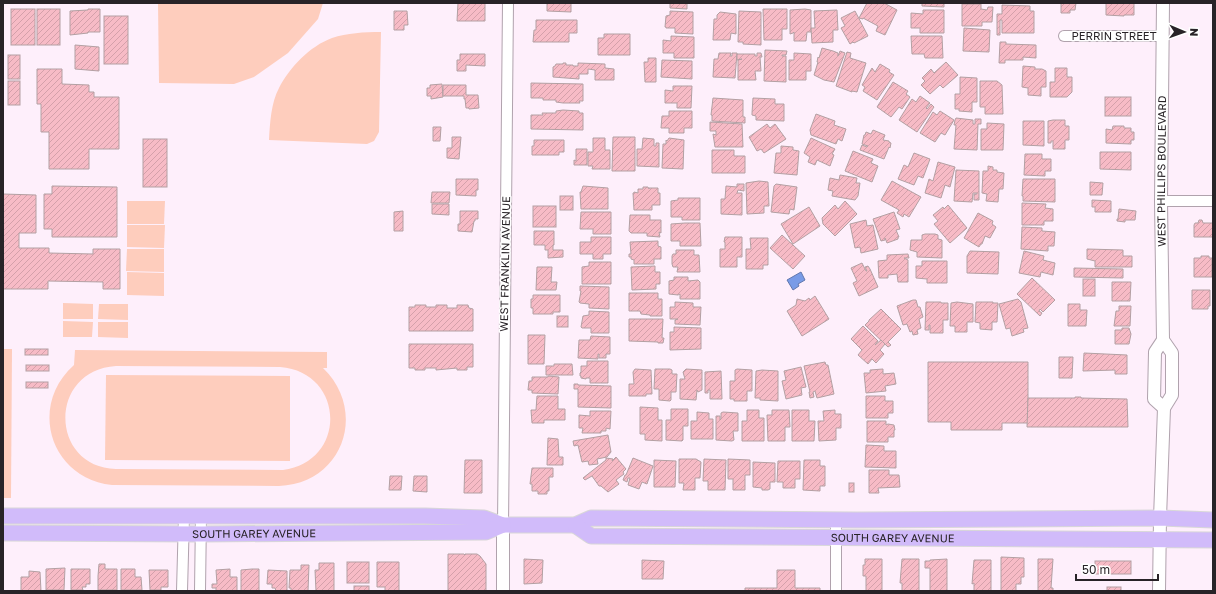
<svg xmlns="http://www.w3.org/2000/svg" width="1216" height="594" font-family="'Golos Text',sans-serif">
<defs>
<pattern id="building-hatch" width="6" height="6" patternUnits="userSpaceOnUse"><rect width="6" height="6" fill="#f7bbc6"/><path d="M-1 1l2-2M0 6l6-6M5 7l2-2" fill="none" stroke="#d4a0aa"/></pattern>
</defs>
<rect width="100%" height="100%" fill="#feeffb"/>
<g fill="#fecdbd" fill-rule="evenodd">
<path d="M158,3h165l-5,16 -30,34 -34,24 -20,7 -75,-1z"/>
<path d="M381,32l-2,100 -5,9 -7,3 -98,-4c1,-17 2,-37 10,-52 10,-20 31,-42 53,-50 15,-5 32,-6 49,-6z"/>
<path d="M127,201h38l-1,23h-37z"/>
<path d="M127,225h38l-1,23 -37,-1z"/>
<path d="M127,249h37v23l-38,-1z"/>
<path d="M127,272l37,1v23l-37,-1z"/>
<path d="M63,303l30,1v15h-30z"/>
<path d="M99,304h29v16l-30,-1z"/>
<path d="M63,321l30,1 -1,15h-29z"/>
<path d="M98,322h30v16l-30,-1z"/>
<path d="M3,349h9l-1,149h-8z"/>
<path d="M75,350l252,2v16h-4c45,43 20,116 -44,118l-167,-1c-62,-7 -84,-79 -38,-120zM116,366l164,1c65,5 68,94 3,103l-167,-1c-67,-2 -68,-99 0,-103z"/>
<path d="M106,375l184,1v85l-185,-1z"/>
</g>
<path fill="#799be7" stroke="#6177ad" d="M801,272l4,8 -7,4 1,2 -6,4 -6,-10z"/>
<g fill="url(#building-hatch)" stroke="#b3a0a3">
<path d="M458,3h27v18h-28z"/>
<path d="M547,3h24v9l-24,-1z"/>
<path d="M663,3h31h-7v6l-17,-1v-5z"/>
<path d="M867,3h17l13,7 -12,25 -9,-4 2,-5 -15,-8v1l-4,-1z"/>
<path d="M922,3h22v4l-22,-1z"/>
<path d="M1061,3h15l-1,7h-5v3h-9z"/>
<path d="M1106,3h28v12h-10v1l-18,-1z"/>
<path d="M962,4h19v5l6,1 1,-3h5l-1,15h-10v4h-20z"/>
<path d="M1002,5l28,1v5h4v22h-32v-13h-2v15h-3v-21h5z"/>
<rect x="11" y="9" width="24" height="36"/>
<rect x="37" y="9" width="23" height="36"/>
<path d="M88,9h12v23h-12v1l-18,2v-24l18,-1z"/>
<path d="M763,9h24v20h-5v11h-18z"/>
<path d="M805,9l6,1v22h-4l-1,9h-12v-9l-1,1 -3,1v-24z"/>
<path d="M837,10l1,20h-5v12l-21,1 -1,-15h4l-1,-17z"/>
<path d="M923,10h21v23h-24v-5h-9v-15l12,1z"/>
<path d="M394,11h13l1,14h-4v5h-10z"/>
<path d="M670,11l23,1v22l-18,-1v-5h-9v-1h-1l1,-11 4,-1z"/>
<path d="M739,11l22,1v33l-18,-1v-2h-5z"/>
<path d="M855,11l13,25 -14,7 -1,-1 -3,2 -9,-16 4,-2 -4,-8z"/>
<path d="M720,12l16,2v20l-5,-1 -1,7h-17l1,-21h3v-4z"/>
<rect x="104" y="16" width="24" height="48"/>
<path d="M536,20h41v13h-8v9h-36l1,-12h2z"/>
<path d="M964,28l26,2 -1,22 -26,-1z"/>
<path d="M604,34h26v21h-32v-17h6z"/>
<path d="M671,36l23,1v21h-20v-5h-11v-13l8,1z"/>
<path d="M911,36h31l1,22h-18l-1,-4h-12z"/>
<path d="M1000,42h6v2l30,1v13l-13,-1v3h-18v3h-6z"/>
<path d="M75,45l24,2v24l-24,-2z"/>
<path d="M822,48l11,3 5,2v3l2,-5 5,2 -11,29 -10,-2 -10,-5 4,-13h-1l1,-5 1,1z"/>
<path d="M765,50l22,1 -1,4h-4v1h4v26l-22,-1z"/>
<path d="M847,52l4,1 -1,5 16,5 -9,29 -5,-1v1l-16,-6z"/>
<path d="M719,53h12l-1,3h2v-3h5l-2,25 -22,-1 1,-18h4z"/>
<path d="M757,53h4l1,4h-2l1,14h-6l1,9h-18v-20l4,-1 -5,1v-6h18v2h2z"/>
<path d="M794,53l17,1v17h-5v9h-17v-20h5z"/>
<path d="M460,54h25v12l-19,-1v6h-9v-11h3z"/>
<rect x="8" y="55" width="12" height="24"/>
<path d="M648,58h8v24h-11l-1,-20h4z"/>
<path d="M662,60l30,1v18l-31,-2z"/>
<path d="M946,62l12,13 -15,13 -3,-3 -10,9 -9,-9 4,-4 -3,-3 9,-9 3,4z"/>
<path d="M563,63h3v2h7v1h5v-3l27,1v4l9,1v11h-19v-10l-7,-1v5h-9v5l-26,-2v-10l2,-1 1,-2h7z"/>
<path d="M880,64l10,6 -1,2 5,3 -17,25 -14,-9 2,-4 -3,-2 10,-17 3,4z"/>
<path d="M1023,66l12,1v2h7l4,2v16h-5v9l-13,-1v-7l-6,-1z"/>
<path d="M1055,68h12v9h5v15l-5,5h-17v-15h5z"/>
<path d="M37,69h25v15l27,1v7h5v5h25v52h-30v20h-40v-37h-8v-28h-4z"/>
<path d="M960,77l17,1v24h-5v10l-13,-1v-2h-4v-15h5z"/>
<rect x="8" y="81" width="12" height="24"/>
<path d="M980,81h17l5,4 1,29h-18v-7h-5z"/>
<path d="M893,82l15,9 -2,3 4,3 -8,12 -3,-2 -8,10 -14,-10z"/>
<path d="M531,83l52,1v17h-4l1,2h-17l-7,-1v-2h-13v-2h-12z"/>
<path d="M442,84l1,13 -12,2v-3h-4v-8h3v-3z"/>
<path d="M443,85h23v10h12l1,13 -10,1v-1h-3l-1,-9h-1v-3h-21z"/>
<path d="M673,86h19l-1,22h-14v-5h-12v-13l8,1z"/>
<path d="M920,96l10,7 -4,5 1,1 4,-5 3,3 -17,25 -18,-12 13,-21 4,3z"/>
<rect x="1105" y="97" width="26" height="19"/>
<path d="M713,98l30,2v17h2v6l-33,-2v-6h-1z"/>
<path d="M753,98l22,1v5h9v17l-28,-1v-4l-4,-1v-2z"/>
<path d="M563,110l16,1v2h4v17l-52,-1v-14h12l-1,-2h14v-2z"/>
<path d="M669,111h23v17h-8v5h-15v-5h-8l1,-12h7z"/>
<path d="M940,111l14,9 -9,15 -4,-2 -6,9 -15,-9 13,-21 4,3z"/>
<path d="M816,114l19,7 -1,4 12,4 -4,12 -4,-2 -2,5 -25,-9 -1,-5z"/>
<path d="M956,118l17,2v4h2v-5h6v5h-3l-1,26 -23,-1 2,-24h-2l1,-5z"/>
<path d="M1053,120h12v6h4v14h-4v9h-12v-8h-2v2h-3v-22z"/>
<path d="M1023,121h21v25l-21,-1z"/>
<path d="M710,122l32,2 1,23h-28l-2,-13 3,1v-4h-6z"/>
<path d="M987,123l17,1 -1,26h-22v-21h6z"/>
<path d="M767,124l3,4 5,-4 11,15 -22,14 -3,-4 -4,2 -8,-14z"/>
<path d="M1113,126h11v2h7v4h3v8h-3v4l-25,-1v-14l6,1z"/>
<path d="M433,127h8l-1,14h-7z"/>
<path d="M873,130l12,5 -2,5 6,1v1l2,1 -1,5 -1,-1 -5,12 -24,-9 2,-5 5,2 1,-1 -6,-2 2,-9h1l1,-3 5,2z"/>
<path d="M452,137h9l-2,22 -12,-1v-10h5z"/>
<path d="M613,137h22v34h-23z"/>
<path d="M593,138h12v12h5v19h-18l1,-3h-5v-14h5z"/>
<path d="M643,138l11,1v7h2v-3h3v24l-22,-1v-17h5z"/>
<path d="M669,138l15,2 -1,29 -21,-1 1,-24h3v-4l1,1z"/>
<path d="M811,138l24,11 -3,5 2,1 -4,11 -13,-6 -2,5 -7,-3 2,-5 -6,-4z"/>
<rect x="143" y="139" width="24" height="48"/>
<path d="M534,140h30v12h-5v3h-27v-9h2z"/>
<path d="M781,146l12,1v3l6,1 -2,24 -23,-2 2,-20h5z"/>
<path d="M576,149h11v16h-13v-5l2,1z"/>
<path d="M712,150h22v6h11v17h-33z"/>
<path d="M853,151l20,8 -2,4 7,3 -6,16 -27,-11z"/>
<path d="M1100,152h31v18l-31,-1z"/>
<path d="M914,153l16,6 -7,19 -5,-2 -4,9 -16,-6 6,-14 4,2z"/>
<path d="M1025,154h17v5h9v12h-6v5l-21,-1z"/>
<path d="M938,162l17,5 -5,20 -5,-2 -4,13 -16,-5 4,-14 4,2z"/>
<path d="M988,166l5,1v3h4v2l7,1 -1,16h-4l-1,13 -12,-1 1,-7 -5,-1 1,-22h5z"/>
<path d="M956,170l23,1v29h-5v-6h3v-1h-4l-1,9 -18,-1z"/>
<path d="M840,175l17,3 -1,5h4l-2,13 -3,4 -23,-4 1,-5 -5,-1 2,-12 9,2z"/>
<path d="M456,179h22v11h-2v6l-20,-1z"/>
<path d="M1023,179h32v23l-32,-1v-5h-1z"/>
<path d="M759,181l9,1 1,24h-5v7l-17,1 -1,-31z"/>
<path d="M892,181l29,16 -12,20 -5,-3 -1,3 -6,-4 2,-3 -18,-10z"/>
<path d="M1090,182l13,1 -1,12h-12z"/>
<path d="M737,184h7v7l-6,-1 -1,3h5v22l-21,-1v-15h4l1,-13 11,1z"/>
<path d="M776,184l21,3 -3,23 -4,-1 -1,5 -18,-2 3,-26z"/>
<path d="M52,186l65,1v50h-65v-8h-8v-35h8z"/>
<path d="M583,186l25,2v21h-27l-1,-17h1z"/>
<path d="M643,187h5l1,2v-1h9v5h2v12h-8v5h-18l-1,-17h1v-1l4,1v-4h5z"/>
<path d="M432,192h18l-1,11h-18z"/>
<path d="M3,194l33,1v38h-17v15h30v5l44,1v-5h27v40h-17v-7l-55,-1v8h-45v2z"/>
<rect x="560" y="196" width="13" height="14"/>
<path d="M678,198h22v22h-18v-3h-11v-16l7,-1z"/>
<path d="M1092,200l19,1v11h-16v-5h-3z"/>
<path d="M845,201l12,13 -22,22 -12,-12 -1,-6 13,-13 3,4z"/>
<path d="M1022,203l24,1 -1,4 8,1v12h-9v4h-22z"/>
<path d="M432,204h17v11l-17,-1z"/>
<path d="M948,205l19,23 -17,15 -16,-19 4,-3 -5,-6 10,-8 1,2z"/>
<rect x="533" y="206" width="23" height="21"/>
<path d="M809,207l11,19 -27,18 -12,-20z"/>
<path d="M1119,209l17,2 -1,9h-10v2l-8,-1v-2h1z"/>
<path d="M403,211v20h-9v-19z"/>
<path d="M460,211h18v8h-3v2h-1l-2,11 -14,-1v-7h2z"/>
<path d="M581,212h30v22h-18v-5h-13z"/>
<path d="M894,212l6,17 -4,1 3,7h-1v2l-11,4 -2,-5v2l-4,1 -8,-22z"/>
<path d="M978,213l15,8 -1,3 4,3 -6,11 -5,-2 -3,8h-1l-2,3 -15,-9z"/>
<path d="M630,215h20v5h11v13l-2,-1 1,5 -13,-1v-3h-16l-2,-2z"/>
<path d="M866,220l1,6 6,-1 5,24 -17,4 -1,-6 -5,1 -5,-24z"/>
<path d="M1199,220h3l1,3h10v14h-19v-12l1,-2h3z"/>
<path d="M685,223h15l1,23h-21v-5h-9v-17z"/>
<path d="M1022,227l20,1v3l13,1 -1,14h-6v5l-27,-2z"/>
<path d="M534,231h20v14h-1v5h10v7l-15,1v-8h-3v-5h-11z"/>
<path d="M925,234h10l3,1v4l4,1v18l-25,-1v-5l-7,-2 1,-10h11v-5z"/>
<path d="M782,235l23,21 -12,13 -23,-21z"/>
<path d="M591,237h20v17h-8v5h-10v-5h-13v-12h11z"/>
<path d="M725,237h17v20h-5v10h-17v-18h5v-7h-1z"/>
<path d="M750,238h18v27h-5v4h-17v-20h5z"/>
<path d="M658,241v5l3,1v12h-7v5h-20v-4l-3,-1v-2h-2v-3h2l-1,-12z"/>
<path d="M1087,249l36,1v6h9v11h-37v-6l-8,-2z"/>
<path d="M676,250h18v5h5l1,17h-23l1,-5h-5l-1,-3v-8l1,-2h3z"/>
<path d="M970,251l29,1 -1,22 -31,-1v-17z"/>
<path d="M1024,251l20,5 -1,4 12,3 -2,12 -12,-3 -1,5 -21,-4z"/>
<path d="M908,254l1,4h-5l4,2v22h-10l-1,-8 -9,1v3h-9l-1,-17 9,-1v-5z"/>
<path d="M1201,256h8v2h3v19h-18v-19h7z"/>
<path d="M922,261h25v22h-20v-4l-11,-1v-12h6z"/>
<path d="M589,262h22v22h-29v-17l7,-1z"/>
<path d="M862,263l4,8h1l-2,-4 3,-1 2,3 8,18 -19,9 -6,-13 4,-2 -6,-13z"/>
<path d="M655,266v6h5v12h-4v5l-24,1 -1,-23z"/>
<path d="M537,267h15l-1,15h6l-1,8h-20z"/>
<path d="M1074,268l49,1v9l-49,-1z"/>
<path d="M674,277h14v4l10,-1 2,2v17h-20v-5l-2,1 -9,-1v-13l5,-1z"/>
<path d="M1032,278l23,22 -12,12 -3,-3 -1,2 3,2 -2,3 -23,-22z"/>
<rect x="1083" y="279" width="12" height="17"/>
<path d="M1112,282h19l-1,19h-18z"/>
<path d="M580,286l29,1v22l-20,-1v-4l-9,-1 -1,-1 2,-11h-1z"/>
<path d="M1192,290h18v16h-2v3h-16z"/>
<path d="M629,293h29v6h4v17h-12v-1l-9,-1 -1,-3h-11z"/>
<path d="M533,295h27v17h-7v2h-20v-6h-2v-9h2z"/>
<path d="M815,296l14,23 -27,17 -15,-25 9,-6 1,-6 8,2 4,-3 1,2z"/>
<path d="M1018,299l3,3 7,26 -5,1 1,3 -12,4 -2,-8 -4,1 -7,-25z"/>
<path d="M913,300h3l2,7h2l3,10 -4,2 2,9 -4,2 1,4 -5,1 -1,-4 -2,1 -3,-8 -4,1 -6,-19z"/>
<path d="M675,302l18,1v4h8l-1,18 -25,-1v-4l3,-1h-8v-12h5z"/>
<path d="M926,302h15v1h7v17h-5v13h-13v-8h-1v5h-4z"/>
<path d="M957,302l16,2v18h-6v10h-12v-6h-5l1,-23z"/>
<path d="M976,302h17v1h5l-1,19h-5v8l-12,-1v-6l-5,-1z"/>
<path d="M1068,304h12v6h7l-1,16h-18z"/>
<path d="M415,305h11v2h10v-2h11v3h10v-3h11l1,3 4,1v22h-64v-24h6z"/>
<path d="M1119,306h12l-1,20h-16l2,-15h3z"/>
<path d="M881,309l20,20 -13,13 3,3 -3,2 -23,-22 4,-4v-1z"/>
<path d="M589,311l20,1v21h-18v-5h-9l-1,-1 2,-11 6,-1z"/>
<rect x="557" y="316" width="11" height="11"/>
<path d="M629,319h34l-1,19h2l-1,5h-5v-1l-29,-1z"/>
<path d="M863,326l15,15 -3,4 6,-5 4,4 -5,6 4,4 -8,9 -4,-4 -4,5 -10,-9 4,-5 -11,-11z"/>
<path d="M674,327l27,1v21l-31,1v-18h4z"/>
<path d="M1122,328h7l2,6 -2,10h-14v-14h7z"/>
<path d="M528,335h17l-1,29h-16z"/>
<path d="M591,336l19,1v17h-4v4h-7v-4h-1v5l-20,-1 1,-18h11z"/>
<path d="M409,344h64v23h-6v3h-10v-2l-21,2v-2h-11v2h-10v-2h-6z"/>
<rect x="25" y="349" width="23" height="6"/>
<path d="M1084,353l43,2v19h-12v-4l-32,1z"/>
<path d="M1059,357h14l-1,21h-13z"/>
<path d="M587,361h21v22h-18v-5h-4v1l-5,-1v-2h-1v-3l1,-1v-6h6z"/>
<path d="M825,362l1,3h2l6,29 -17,4 -2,-7 -2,1 1,5 -4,1 -1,-6h1l-6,-26z"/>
<path d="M928,362h100v61h-26v7h-51v-8h-23z"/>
<path d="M554,364h18l1,11h-27v-9h8z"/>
<rect x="26" y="365" width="23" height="6"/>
<path d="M801,367l5,20 -5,1 1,7 -16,4 -4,-18 4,-1 -2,-9z"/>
<path d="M635,369l16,1 1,24h-6v2h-17v-12h5l-1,-12z"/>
<path d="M655,369h15l2,1v4h5l-1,18h-5v8l-1,1 -11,-1v-11h-5z"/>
<path d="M686,369l16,1v20l-4,2 -1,-2 -1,10 -16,-1v-20h5l-2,-7z"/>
<path d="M737,369l15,1v21h-5v10h-13v-2h-4v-18h5v-11z"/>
<path d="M883,369v5l11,-1 2,11 -11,2 1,5 -20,2 -2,-20h6v-3z"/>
<path d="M762,370l16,1v30l-18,-1v-2h-5l1,-27z"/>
<path d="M721,371l1,28h-12v-9h-2v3h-3v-21z"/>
<path d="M548,376l11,1 -1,17 -26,-1v-3h-4l1,-9h3v-4h16z"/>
<rect x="26" y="382" width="22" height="6"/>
<path d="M574,384h4v1l33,1v22l-33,-1v-18h-4z"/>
<path d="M537,396h21v13h7v11h-21v3h-12l-1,-13h5z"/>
<path d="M866,396h19v5h8v12h-5v5h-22z"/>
<path d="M1075,397h6v1l46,1 1,28h-101l1,-29h47z"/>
<path d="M640,407l18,1v12h4v21l-17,-1v-6h-5z"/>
<path d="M671,409h17v17h-5v14l-1,1 -16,-1v-20h5z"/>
<path d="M747,410h12v8h5v23h-22v-20h5z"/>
<path d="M772,410h17l1,17h-5v14h-17l-1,-26h5z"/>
<path d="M792,410h17v11h6l-1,20h-22z"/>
<path d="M835,410v4h6v14h-5v12l-17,1 -1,-20h6l-1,-10z"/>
<path d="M590,411h21l-1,18 -4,-1v3h-5v2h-19l1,-5h-4v-13l11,1z"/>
<path d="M697,412l12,1v6h4v20h-22v-18h6z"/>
<path d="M723,412l15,1v18h-5l1,9 -2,1 -16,-1v-24h4v4l1,-1v-6z"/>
<path d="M867,421h19v4l2,-1 6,1 1,5h-1v7h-6v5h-21z"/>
<path d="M608,435l3,17 -4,5 -10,2 1,5 -9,1 -1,-4 -6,1 -4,-17 -4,1 -1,-5z"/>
<path d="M548,438l10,1 1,18h4v8h-16z"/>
<path d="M866,445l18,1v5h12v17l-31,-1z"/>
<path d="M616,457l10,12 -3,3 1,2 -8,6 3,4 -11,8 -7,-6h-2l-7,-10 -7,4 -2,-2 23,-18v-2l7,1 -1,2z"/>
<path d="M633,458l20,8 -6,18 -5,-2 -3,7 -11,-4 2,-7h-2l-1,4 -4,-2 2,-5h1z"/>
<path d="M679,459h17l5,3 -1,16h-5v12h-12l1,-7h-5z"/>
<path d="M704,459l22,1 -1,30h-17v-9h-5z"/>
<path d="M728,459l22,1v15h-5v15h-12v-11h-5z"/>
<path d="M465,460h17v33h-18z"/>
<path d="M654,460l22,1 -1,26h-21z"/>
<path d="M804,460h16v6h5v20h-5v5l-17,-1z"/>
<path d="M778,461h22v18h-5v9h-12v-6h-6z"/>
<path d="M753,462l22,1v19h-5v7l-2,1h-6v-2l-9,-1z"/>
<path d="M532,468h21v9h-4v14h-2v3h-9v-3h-6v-7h-2z"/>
<path d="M869,470h20v5h10l1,12 -22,1 1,5h-10z"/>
<path d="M390,476h12l-1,14h-12z"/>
<path d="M414,476h13v16l-14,-1z"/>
<rect x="849" y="483" width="5" height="9"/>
<path d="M448,554h16l1,1v-1h12l3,2 6,8v27h-38z"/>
<path d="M1001,557l23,1v19h-3v7h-5v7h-15z"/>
<path d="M524,559l19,1 -1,23 -18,1z"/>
<path d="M865,559h17v32h-16v-15h-3v-11h2z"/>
<path d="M902,559h17v32h-17v-8h-2z"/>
<path d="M947,559v32h-17v-23h-5v-7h5v-1z"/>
<path d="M1038,559h15l-2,29h2v3h-15z"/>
<path d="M642,560l22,1 -1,18h-21z"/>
<path d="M974,560h17v31h-17v-8l-2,1z"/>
<rect x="1095" y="561" width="36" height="13"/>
<rect x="347" y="562" width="22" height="21"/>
<path d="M377,562h22v29h-14v-4h-8z"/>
<path d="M319,563h15v28h-18l-1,-21h4z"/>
<path d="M99,564h6v5h12v21h-19v-14z"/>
<path d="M301,565h8l-1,26h-17v-3h-2l1,-18h11z"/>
<path d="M65,568l-1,22h-18v-21z"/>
<path d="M71,569h19v15h-4v3h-4l1,3h-12z"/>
<path d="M121,569h14v8h6l1,13h-21z"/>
<path d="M230,569v8h7v14h-21v-3h-4v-4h5l-1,-14z"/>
<path d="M252,569h7v22h-18v-21z"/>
<path d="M149,570h19v17h-7v3h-11z"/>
<path d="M268,570l19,1v20h-11l-1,-3h-3v-4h-5z"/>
<path d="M777,570h18v18h25v3h-75v-3h32z"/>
<path d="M29,571l11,1 1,19h-20v-14h8z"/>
<rect x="354" y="586" width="15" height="5"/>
<rect x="1107" y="587" width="14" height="4"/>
</g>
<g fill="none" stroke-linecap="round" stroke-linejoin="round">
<defs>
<g id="minor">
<path d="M1064,36h99"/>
<path d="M1161,201h52"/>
<path d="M503,525l5,-522"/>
<path d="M182,591l2,-75"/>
<path d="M200,591l1,-75"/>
<path d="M836,591v-71"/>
</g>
<g id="tertiary">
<path d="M1163,340l-8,12 -1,47 10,9"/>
<path d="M503,591v-66"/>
<path id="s1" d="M1159,591l1,-73 4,-110 8,-13v-42l-9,-13 -2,-139 2,-198"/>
</g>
<g id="primary">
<path d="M3,516h422l59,2 19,7h72l16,-7 266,2 303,-2 53,2"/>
<path id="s2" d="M575,525l16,11 622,4"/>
<path id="s3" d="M3,533l198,1 285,-2 17,-7"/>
</g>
</defs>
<use href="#minor" stroke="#b0a2ad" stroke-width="12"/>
<use href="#tertiary" stroke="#b0a2ad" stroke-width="14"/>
<use href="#primary" stroke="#d8d7d8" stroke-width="17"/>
<use href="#minor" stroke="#fff" stroke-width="10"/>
<use href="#tertiary" stroke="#fff" stroke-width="12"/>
<use href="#primary" stroke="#d1bbfa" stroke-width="15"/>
</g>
<g text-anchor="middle" stroke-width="3" stroke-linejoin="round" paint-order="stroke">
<g font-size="11" fill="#282327" stroke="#fff">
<text x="1114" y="40">PERRIN STREET</text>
<text dy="4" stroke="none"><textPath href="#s1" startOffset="425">WEST PHILLIPS BOULEVARD</textPath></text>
<text transform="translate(505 264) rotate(-89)" y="4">WEST FRANKLIN AVENUE</text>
<text dy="4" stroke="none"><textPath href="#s3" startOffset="251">SOUTH GAREY AVENUE</textPath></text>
<text dy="4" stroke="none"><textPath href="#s2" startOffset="321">SOUTH GAREY AVENUE</textPath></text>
</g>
</g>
<rect width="1216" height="594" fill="none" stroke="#282327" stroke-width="8"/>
<g transform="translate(1184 32) rotate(92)" stroke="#ffffff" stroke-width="3" paint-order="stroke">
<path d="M0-3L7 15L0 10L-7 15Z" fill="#282327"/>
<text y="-6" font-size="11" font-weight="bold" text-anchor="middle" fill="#282327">N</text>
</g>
<path d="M1076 574v6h82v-6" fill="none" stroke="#282327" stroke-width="2"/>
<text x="1082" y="574" font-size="12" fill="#282327" stroke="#ffffff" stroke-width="3" paint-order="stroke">50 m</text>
</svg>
